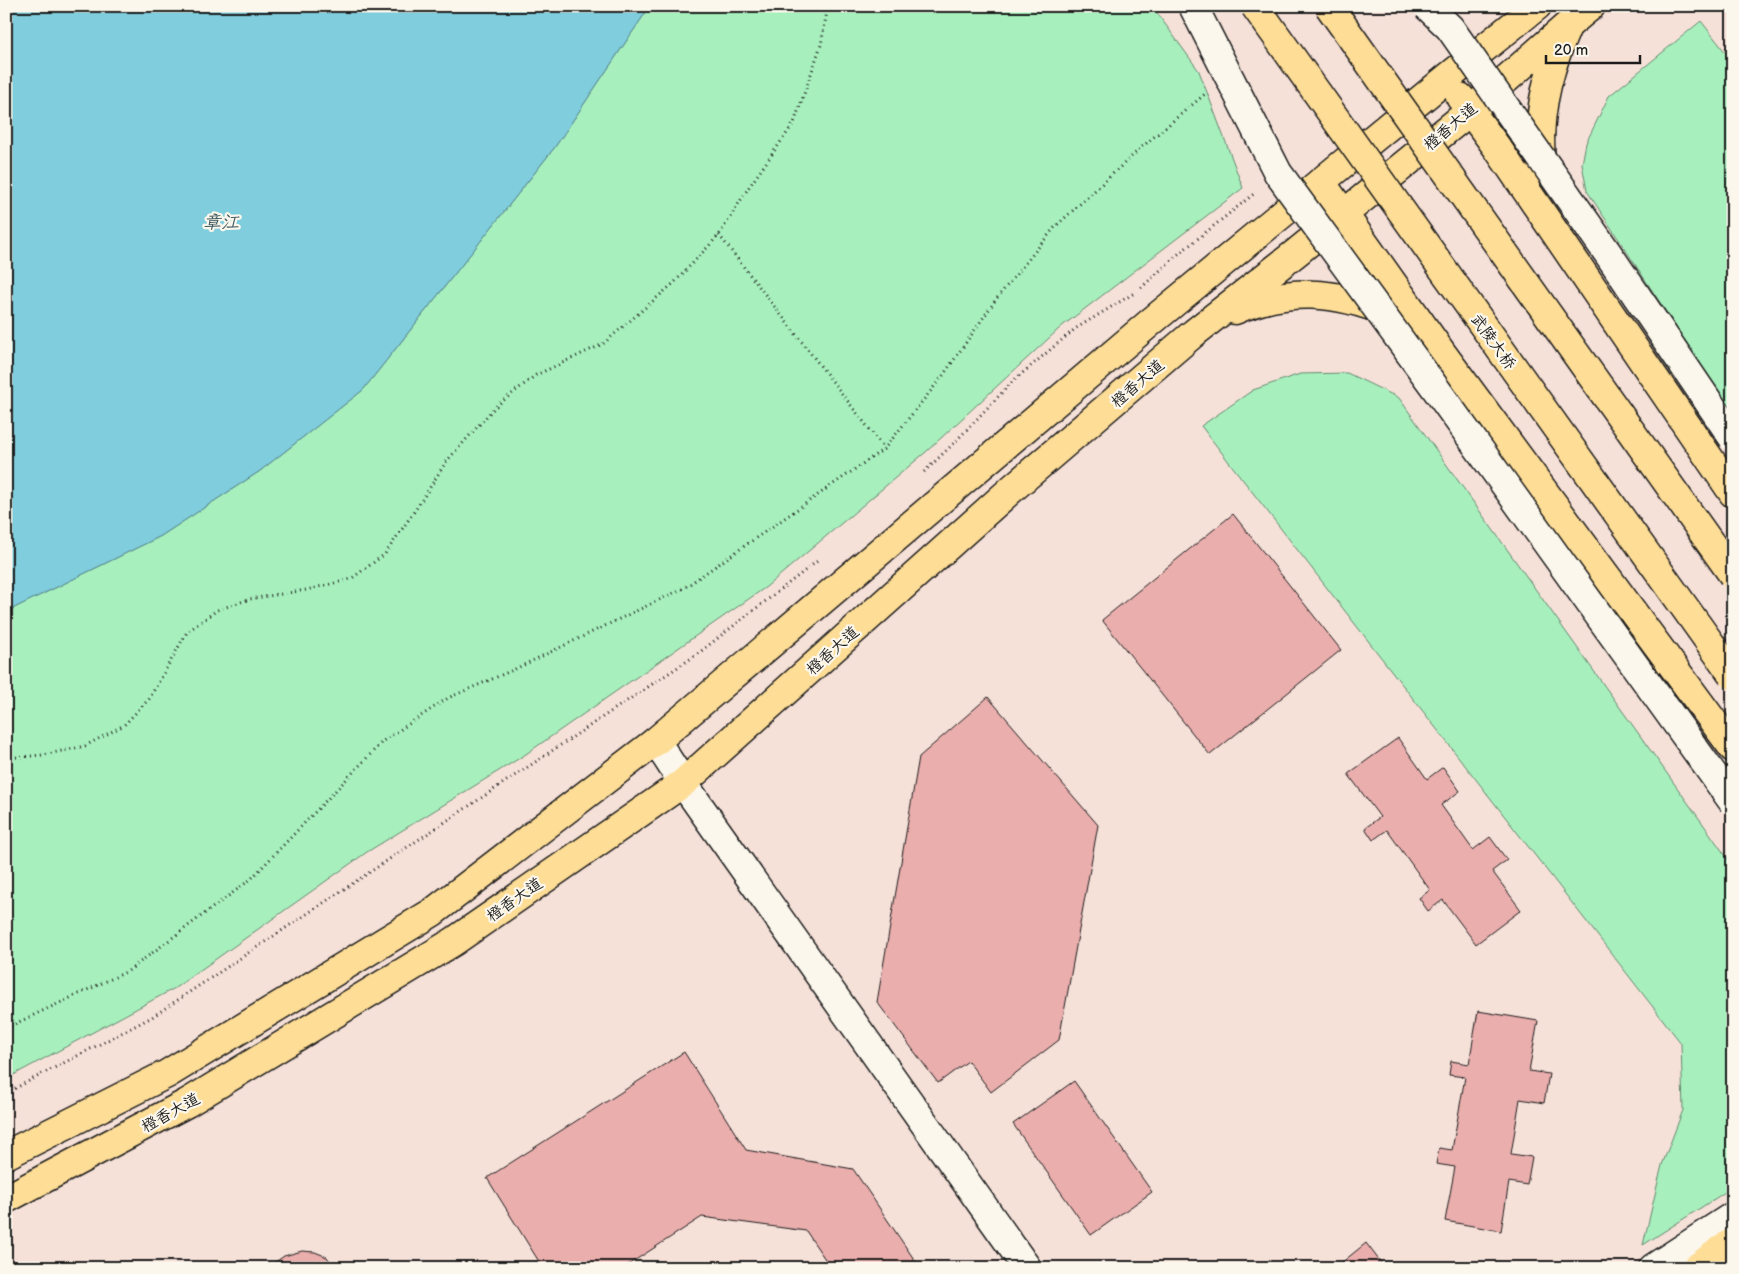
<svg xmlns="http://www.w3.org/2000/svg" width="1739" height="1274" font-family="'Balsamiq Sans','LXGW WenKai TC',sans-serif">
<rect width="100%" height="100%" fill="#f6e1d9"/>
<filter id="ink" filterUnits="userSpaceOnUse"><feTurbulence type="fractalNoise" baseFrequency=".02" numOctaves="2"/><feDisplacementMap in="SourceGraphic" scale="10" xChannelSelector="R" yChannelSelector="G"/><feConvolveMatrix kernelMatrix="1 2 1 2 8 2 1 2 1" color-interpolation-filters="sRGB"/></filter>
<g filter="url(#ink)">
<g fill="#a7f0bd" stroke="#62866c">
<path d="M650,6h502l47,65 44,117 -182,139 -134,124 -161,136 -243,169 -156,96 -192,136 -169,91v-467l155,-76 99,-65 103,-81 192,-243z"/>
<path d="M1701,21l32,41v352l-146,-223 -5,-27 4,-21 23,-47z"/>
<path d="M1347,373l52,25 334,468v321l-90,58 19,-80 21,-55 -2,-67 -480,-617 52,-36 47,-16z"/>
</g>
<path fill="#7fcddd" stroke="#578690" d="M6,6h644l-95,141 -192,243 -103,81 -99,65 -155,76z"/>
<g fill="#eaaead" stroke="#1c1c1c">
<path d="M1233,514l108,136 -131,105 -108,-135z"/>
<path d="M988,697l110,128 -39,215 -68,52 -23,-31 -30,22 -61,-81 42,-245z"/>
<path d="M1398,738l29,41 16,-12 17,24 -19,14 32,45 17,-13 17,23 -15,11 29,39 -45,34 -33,-44 -15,11 -9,-13 11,-8 -43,-60 -14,10 -8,-12 15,-11 -32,-43z"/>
<path d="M1478,1011l60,10 -9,50 20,3 -5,29 -24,-4 -9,55 21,3 -5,28 -18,-3 -8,49 -56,-10 10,-54 -19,-3 3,-16 13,2 13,-73 -16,-2 2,-14 18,3z"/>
<path d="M684,1052l62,98 107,19 67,99h-89l-25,-37 -104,-14 -79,51h-80l-56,-90z"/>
<path d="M1074,1081l78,111 -61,43 -78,-111z"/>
<path d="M1366,1243l19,25h-50z"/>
<path d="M302,1251l13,1 12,5 8,11h-68l17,-12z"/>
</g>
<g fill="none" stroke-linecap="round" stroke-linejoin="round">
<defs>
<g id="minor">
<path d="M656,741l27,42 344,485"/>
<path d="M1653,1268l80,-52"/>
</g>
<g id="major">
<path d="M1460,97l38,52 235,344"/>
<path d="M1542,169c-7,-49 5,-96 24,-140"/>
<path d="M1321,182l121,171 291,395"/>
<path d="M1235,310c52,-23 102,-19 154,3"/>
<path d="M6,1155l161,-81 266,-162 223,-171 496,-420 295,-243 90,-72"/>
<path d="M6,1199l181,-96 266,-161 230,-159 331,-296 180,-154 103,-81 173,-141 98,-86 23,-19"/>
</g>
<path id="highway" d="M1696,1268l33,-24"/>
</defs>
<use href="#minor" stroke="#1c1c1c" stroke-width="31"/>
<use href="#major" stroke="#1c1c1c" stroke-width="31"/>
<use href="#highway" stroke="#1c1c1c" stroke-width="31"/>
<g stroke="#1c1c1c" stroke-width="3" stroke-dasharray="1 4" stroke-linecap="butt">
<path d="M719,235l165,213"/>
<path d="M1141,288l35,-32 79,-63"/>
<path d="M924,472l30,-29 59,-62 62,-52 61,-37"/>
<path d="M6,758l37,-3 42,-9 39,-21 25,-26 38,-67 30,-22 33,-11 56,-9 45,-11 34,-25 33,-48 28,-44 49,-55 41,-32 67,-31 71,-61 45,-48 30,-48 45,-64 27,-78 7,-39"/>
<path d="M6,1028l122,-57 123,-92 132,-138 65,-43 65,-28 171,-82 200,-139 58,-72 55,-79 58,-71 87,-80 63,-53"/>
<path d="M6,1093l146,-76 544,-362 124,-96"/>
</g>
<use href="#minor" stroke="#fbf7ec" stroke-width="28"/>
<use href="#major" stroke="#fedd96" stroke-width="28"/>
<use href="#highway" stroke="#fedd96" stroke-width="28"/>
<defs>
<g id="minor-bridge">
<path d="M1193,6l85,167 158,216 297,413"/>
<path d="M1427,6l23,22 159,227 124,183"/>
</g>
<g id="major-bridge">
<path d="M1255,6l478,669"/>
<path d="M1329,6l404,569"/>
</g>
</defs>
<use href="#minor-bridge" stroke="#1c1c1c" stroke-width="31" stroke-linecap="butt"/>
<use href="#major-bridge" stroke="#1c1c1c" stroke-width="31" stroke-linecap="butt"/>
<use href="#minor-bridge" stroke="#fbf7ec" stroke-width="28"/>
<use href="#major-bridge" stroke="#fedd96" stroke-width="28"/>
</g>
</g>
<g text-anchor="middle" stroke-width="4.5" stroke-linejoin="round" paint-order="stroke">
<g font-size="16" fill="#1c1c1c" stroke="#fbf7ec">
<text transform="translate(1450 126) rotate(-40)" y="6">橙香大道</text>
<text transform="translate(1494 341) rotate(54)" y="6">武陵大桥</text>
<text transform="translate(1137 383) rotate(-41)" y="6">橙香大道</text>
<text transform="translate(832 650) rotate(-42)" y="6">橙香大道</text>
<text transform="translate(514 899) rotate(-35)" y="6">橙香大道</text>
<text transform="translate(170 1112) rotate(-29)" y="6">橙香大道</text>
</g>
<g font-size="18" font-style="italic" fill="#3f5a60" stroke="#fbf7ec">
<text x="221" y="228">章江</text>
</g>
</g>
<rect width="1739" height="1274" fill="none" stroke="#fbf7ec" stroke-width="25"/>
<rect x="12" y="12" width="1714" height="1249" fill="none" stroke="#1c1c1c" stroke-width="2" filter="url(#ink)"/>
<path d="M1546 55v8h94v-8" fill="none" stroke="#1c1c1c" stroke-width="2.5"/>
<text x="1554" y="55" font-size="15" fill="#1c1c1c" stroke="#fbf7ec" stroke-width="4" paint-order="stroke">20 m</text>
</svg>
